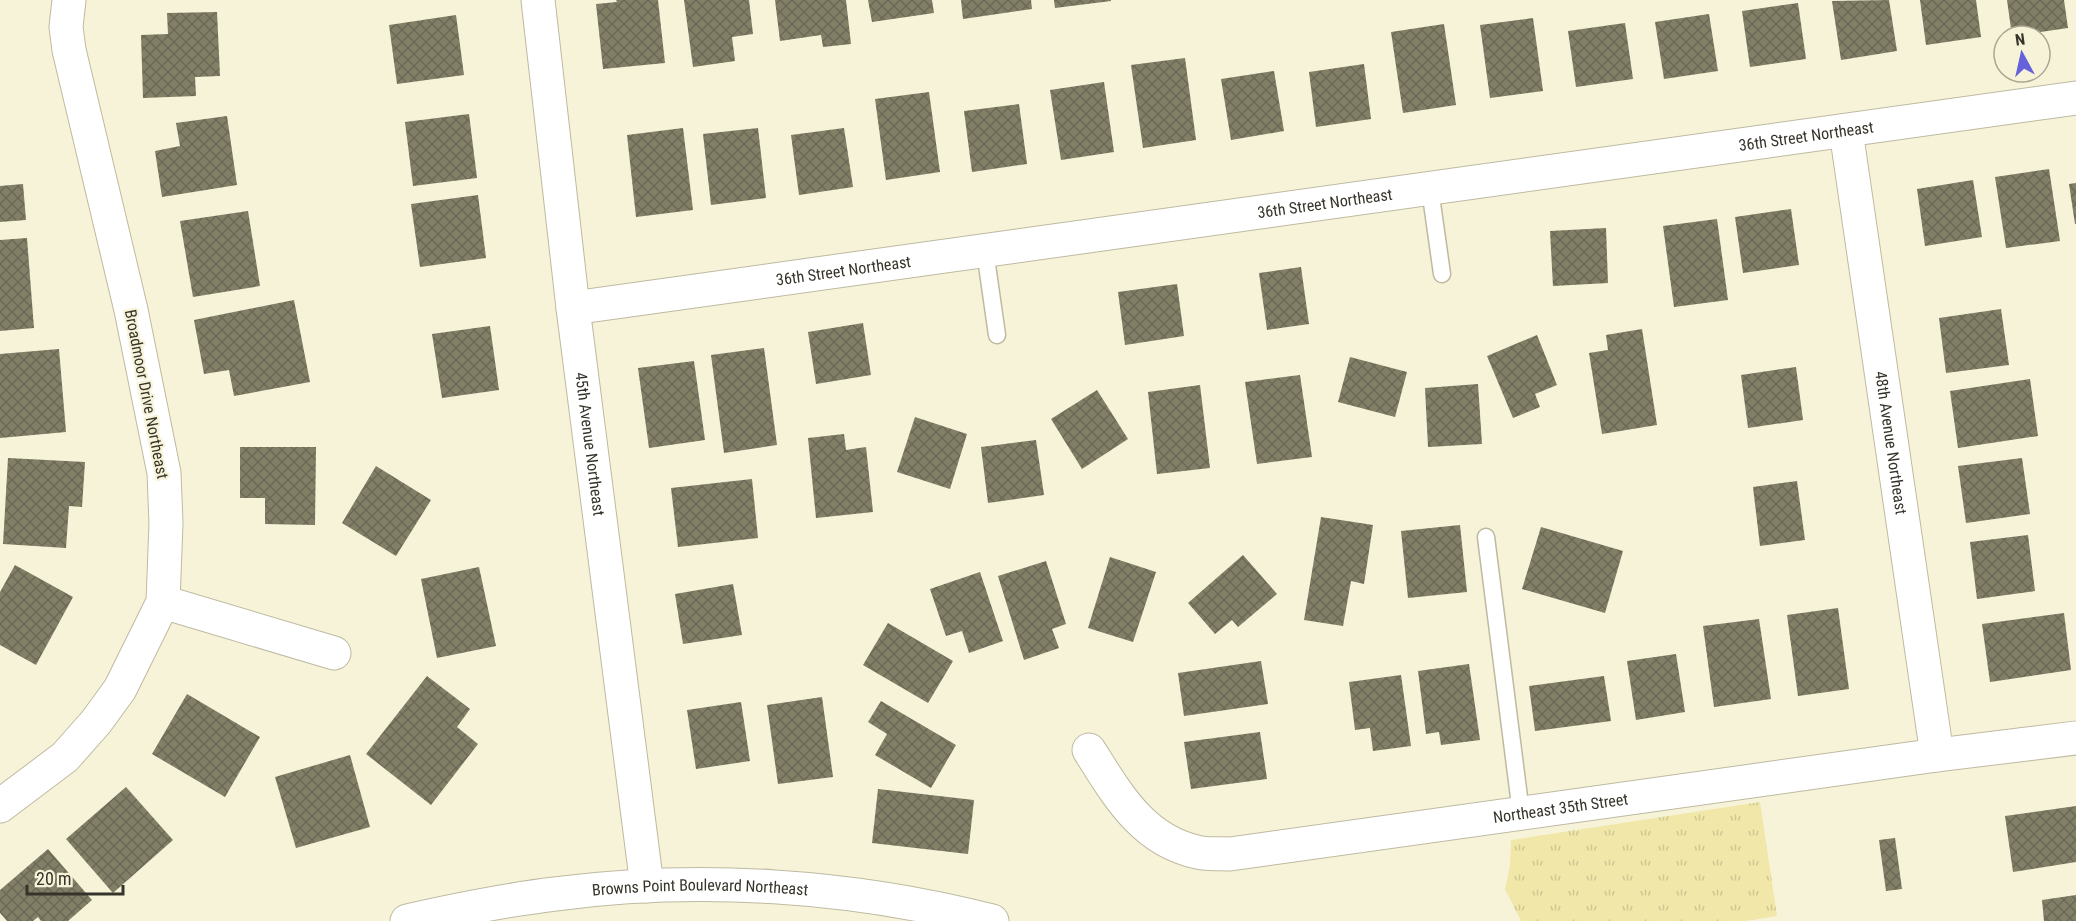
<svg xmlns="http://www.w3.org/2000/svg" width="2076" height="921" font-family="'Roboto Condensed',sans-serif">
<defs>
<pattern id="grass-tufts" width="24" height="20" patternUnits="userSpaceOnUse" patternTransform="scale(1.5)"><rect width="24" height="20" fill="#f1e7a8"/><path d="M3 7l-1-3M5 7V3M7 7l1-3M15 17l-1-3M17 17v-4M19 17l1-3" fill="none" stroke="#cfc791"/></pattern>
<pattern id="building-cross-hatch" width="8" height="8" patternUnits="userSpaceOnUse" patternTransform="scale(1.5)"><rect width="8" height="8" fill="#827f67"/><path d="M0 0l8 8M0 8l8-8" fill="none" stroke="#6b6955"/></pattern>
</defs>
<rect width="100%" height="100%" fill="#f7f3d9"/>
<path fill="url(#grass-tufts)" d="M1760,802l17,114 -32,5h-224l-16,-32 5,-24 1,-25z"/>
<g fill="url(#building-cross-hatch)">
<path d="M616,0h42l7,63 -62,6 -7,-65 21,-2z"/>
<path d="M684,0h65l4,34 -21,3 3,24 -42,6z"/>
<path d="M775,0h71l5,44 -28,3 -2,-12 -41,6z"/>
<path d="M868,0h64l2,13 -62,9z"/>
<path d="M961,0h70l1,9 -69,10z"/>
<path d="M1054,0h57v1l-56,7z"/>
<path d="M1889,0l8,51 -56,9 -9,-59z"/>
<path d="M1920,0h56l5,37 -55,8z"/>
<path d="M2007,0h57l4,28 -56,8z"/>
<path d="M1798,3l8,56 -56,8 -8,-56z"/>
<path d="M217,12l3,64 -25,1 1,19 -53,2 -2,-63 27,-1 -1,-21z"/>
<path d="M1709,14l9,57 -54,8 -9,-57z"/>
<path d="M456,15l8,60 -67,9 -8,-59z"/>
<path d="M1533,18l10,73 -53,7 -10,-73z"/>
<path d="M1625,23l8,56 -57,8 -8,-56z"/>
<path d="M1444,24l12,81 -53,8 -12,-81z"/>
<path d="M1185,58l11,82 -53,8 -12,-83z"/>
<path d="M1364,64l7,55 -55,8 -7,-55z"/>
<path d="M1274,71l10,60 -53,9 -10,-61z"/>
<path d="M1104,82l10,70 -53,8 -11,-70z"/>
<path d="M929,92l11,80 -54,8 -11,-81z"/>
<path d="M1019,104l8,60 -55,8 -8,-61z"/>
<path d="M469,114l8,64 -64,8 -8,-64z"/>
<path d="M227,116l10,69 -75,12 -7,-46 25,-5 -4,-23z"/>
<path d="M683,128l10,82 -57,7 -9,-82z"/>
<path d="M758,128l8,70 -55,7 -8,-71z"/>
<path d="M844,128l9,59 -54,8 -8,-60z"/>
<path d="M2049,169l11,72 -54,7 -11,-71z"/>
<path d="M1973,180l9,57 -57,9 -8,-57z"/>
<path d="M2076,183v41h-1l-6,-40z"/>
<path d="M23,184l3,36 -26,2v-36z"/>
<path d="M478,195l8,63 -66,9 -9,-63z"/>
<path d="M1791,209l8,56 -56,8 -8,-56z"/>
<path d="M248,211l12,75 -67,11 -13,-76z"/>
<path d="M1717,219l11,81 -54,7 -11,-81z"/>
<path d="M1606,228l2,55 -55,3 -3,-55z"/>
<path d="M27,238l7,90 -34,3v-91z"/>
<path d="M1301,267l8,57 -42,6 -8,-57z"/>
<path d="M1177,284l7,52 -59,9 -7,-53z"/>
<path d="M294,300l16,82 -76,14 -5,-26 -25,4 -10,-54z"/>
<path d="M2001,309l8,56 -63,8 -7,-55z"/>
<path d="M863,323l8,52 -55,9 -8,-52z"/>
<path d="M490,326l9,64 -57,8 -10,-64z"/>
<path d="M1642,329l15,96 -55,9 -13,-81 19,-3 -2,-15z"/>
<path d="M1537,335l20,50 -22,9 5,13 -27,11 -26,-62z"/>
<path d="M764,348l13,97 -53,8 -13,-98z"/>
<path d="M59,349l7,83 -66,6v-84z"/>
<path d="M1350,357l57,15 -12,45 -57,-15z"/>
<path d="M694,361l11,79 -56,8 -11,-80z"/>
<path d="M1796,367l7,53 -55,8 -7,-53z"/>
<path d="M1300,375l12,82 -55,7 -12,-82z"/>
<path d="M2030,379l8,57 -80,12 -8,-57z"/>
<path d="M1478,384l4,60 -54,3 -3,-59z"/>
<path d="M1200,385l10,83 -53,6 -9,-82z"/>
<path d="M1097,390l31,49 -46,30 -31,-50z"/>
<path d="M915,417l52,17 -17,55 -53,-17z"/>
<path d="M844,434l2,16 20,-3 7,65 -57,6 -8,-80z"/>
<path d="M1036,440l8,55 -56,8 -7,-56z"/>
<path d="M240,447h76l-1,78 -50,-1v-26h-25z"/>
<path d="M8,458l77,4 -3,45 -13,-1 -3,42 -63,-4z"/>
<path d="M2022,458l8,56 -64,9 -8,-57z"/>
<path d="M376,466l55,34 -35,56 -54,-33z"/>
<path d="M752,479l6,59 -80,9 -7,-59z"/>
<path d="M1797,481l8,59 -45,6 -7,-59z"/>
<path d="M1321,517l52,8 -9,59 -13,-3 -8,45 -39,-6z"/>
<path d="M1460,525l7,67 -59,6 -7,-67z"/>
<path d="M1541,527l82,24 -18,62 -83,-24z"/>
<path d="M2028,535l7,56 -58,8 -7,-57z"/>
<path d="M1243,555l34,39 -39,33 -6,-7 -17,14 -27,-31z"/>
<path d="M1110,557l46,15 -23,70 -45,-14z"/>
<path d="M1046,561l20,63 -14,5 7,19 -35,12 -26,-84z"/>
<path d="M15,565l58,32 -37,68 -36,-20v-53z"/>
<path d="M479,567l17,79 -59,12 -16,-79z"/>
<path d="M980,572l23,69 -34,12 -7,-22 -16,5 -16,-47z"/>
<path d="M733,584l9,51 -59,9 -8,-50z"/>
<path d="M1838,608l11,81 -51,7 -11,-81z"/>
<path d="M2064,613l7,57 -81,12 -8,-58z"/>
<path d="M1759,619l12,80 -57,8 -11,-81z"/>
<path d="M888,623l65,38 -25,42 -65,-38z"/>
<path d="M1676,654l9,58 -49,8 -9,-59z"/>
<path d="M1261,661l7,43 -84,12 -6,-43z"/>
<path d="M1469,664l11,76 -39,5 -2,-13 -13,2 -8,-63z"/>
<path d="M1401,675l10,71 -38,5 -3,-23 -15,2 -6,-48z"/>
<path d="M427,676l43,33 -13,18 21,17 -47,61 -65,-51z"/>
<path d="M1604,676l7,45 -76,10 -6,-45z"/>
<path d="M187,694l73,43 -35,60 -73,-43z"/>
<path d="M822,697l11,80 -55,7 -11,-79z"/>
<path d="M881,701l75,44 -25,43 -56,-33 12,-21 -19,-12z"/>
<path d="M741,702l9,59 -54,8 -9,-59z"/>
<path d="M1260,732l7,47 -76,10 -7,-47z"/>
<path d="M350,755l20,72 -74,21 -21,-71z"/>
<path d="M126,787l47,53 -60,53 -47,-54z"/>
<path d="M878,789l96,11 -6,54 -96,-11z"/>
<path d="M2076,806v56l-63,10 -8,-56z"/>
<path d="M1895,838l7,51 -16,2 -7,-51z"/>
<path d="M48,849l44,51 -24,21h-27l-3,-4 -5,4h-26l-7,-8v-23z"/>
<path d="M2076,895v26h-32l-2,-21z"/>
</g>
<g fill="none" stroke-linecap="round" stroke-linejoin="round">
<defs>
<g id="service">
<path d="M1430,189l12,85"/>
<path d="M985,251l12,84"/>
<path d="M1486,537l35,276"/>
</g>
<g id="minor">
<path id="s1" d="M1846,131l91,624"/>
<path id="s2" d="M573,308l1503,-210"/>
<path d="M163,602l171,51"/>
<path id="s3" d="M1089,750c28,44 53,90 108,102 10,3 22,1 33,2l707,-99 139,-17"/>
<path d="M0,806l65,-49 31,-35 24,-33 43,-87 3,-79 -2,-50 -33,-163 -62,-260 -3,-23 3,-27"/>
</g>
<g id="tertiary">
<path id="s4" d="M538,0l35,308 74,578"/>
<path id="s5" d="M407,921c49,-11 98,-21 148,-27 144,-19 296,-9 437,27"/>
</g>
</defs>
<use href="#service" stroke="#bebaa1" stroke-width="19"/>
<use href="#minor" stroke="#bebaa1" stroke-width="35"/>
<use href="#tertiary" stroke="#bebaa1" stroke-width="35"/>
<use href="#service" stroke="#fff" stroke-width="16"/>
<use href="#minor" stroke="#fff" stroke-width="33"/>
<use href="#tertiary" stroke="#fff" stroke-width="33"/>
</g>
<g text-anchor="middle" stroke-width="4.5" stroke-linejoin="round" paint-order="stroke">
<g font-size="16" fill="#36342a" stroke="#f7f3d9">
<text dy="6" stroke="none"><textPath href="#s2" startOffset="1245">36th Street Northeast</textPath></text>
<text dy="6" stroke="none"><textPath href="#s2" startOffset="759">36th Street Northeast</textPath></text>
<text dy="6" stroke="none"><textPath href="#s2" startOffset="273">36th Street Northeast</textPath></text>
<text transform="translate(147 394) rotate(79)" y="6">Broadmoor Drive Northeast</text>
<text dy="6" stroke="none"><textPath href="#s4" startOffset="447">45th Avenue Northeast</textPath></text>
<text dy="6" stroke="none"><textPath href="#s1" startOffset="315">48th Avenue Northeast</textPath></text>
<text dy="6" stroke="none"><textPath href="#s3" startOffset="520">Northeast 35th Street</textPath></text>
<text dy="6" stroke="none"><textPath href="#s5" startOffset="296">Browns Point Boulevard Northeast</textPath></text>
</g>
</g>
<g transform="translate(2022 54) rotate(352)"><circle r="28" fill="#f7f3d9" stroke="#aaa793" stroke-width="1.5"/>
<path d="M0-4.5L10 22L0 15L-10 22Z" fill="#6562db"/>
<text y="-9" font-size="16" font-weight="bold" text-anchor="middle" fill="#36342a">N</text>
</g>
<path d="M27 885v9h96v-9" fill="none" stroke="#36342a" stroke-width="3"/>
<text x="36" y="885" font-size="18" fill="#36342a" stroke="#f7f3d9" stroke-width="4.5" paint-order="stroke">20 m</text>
</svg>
